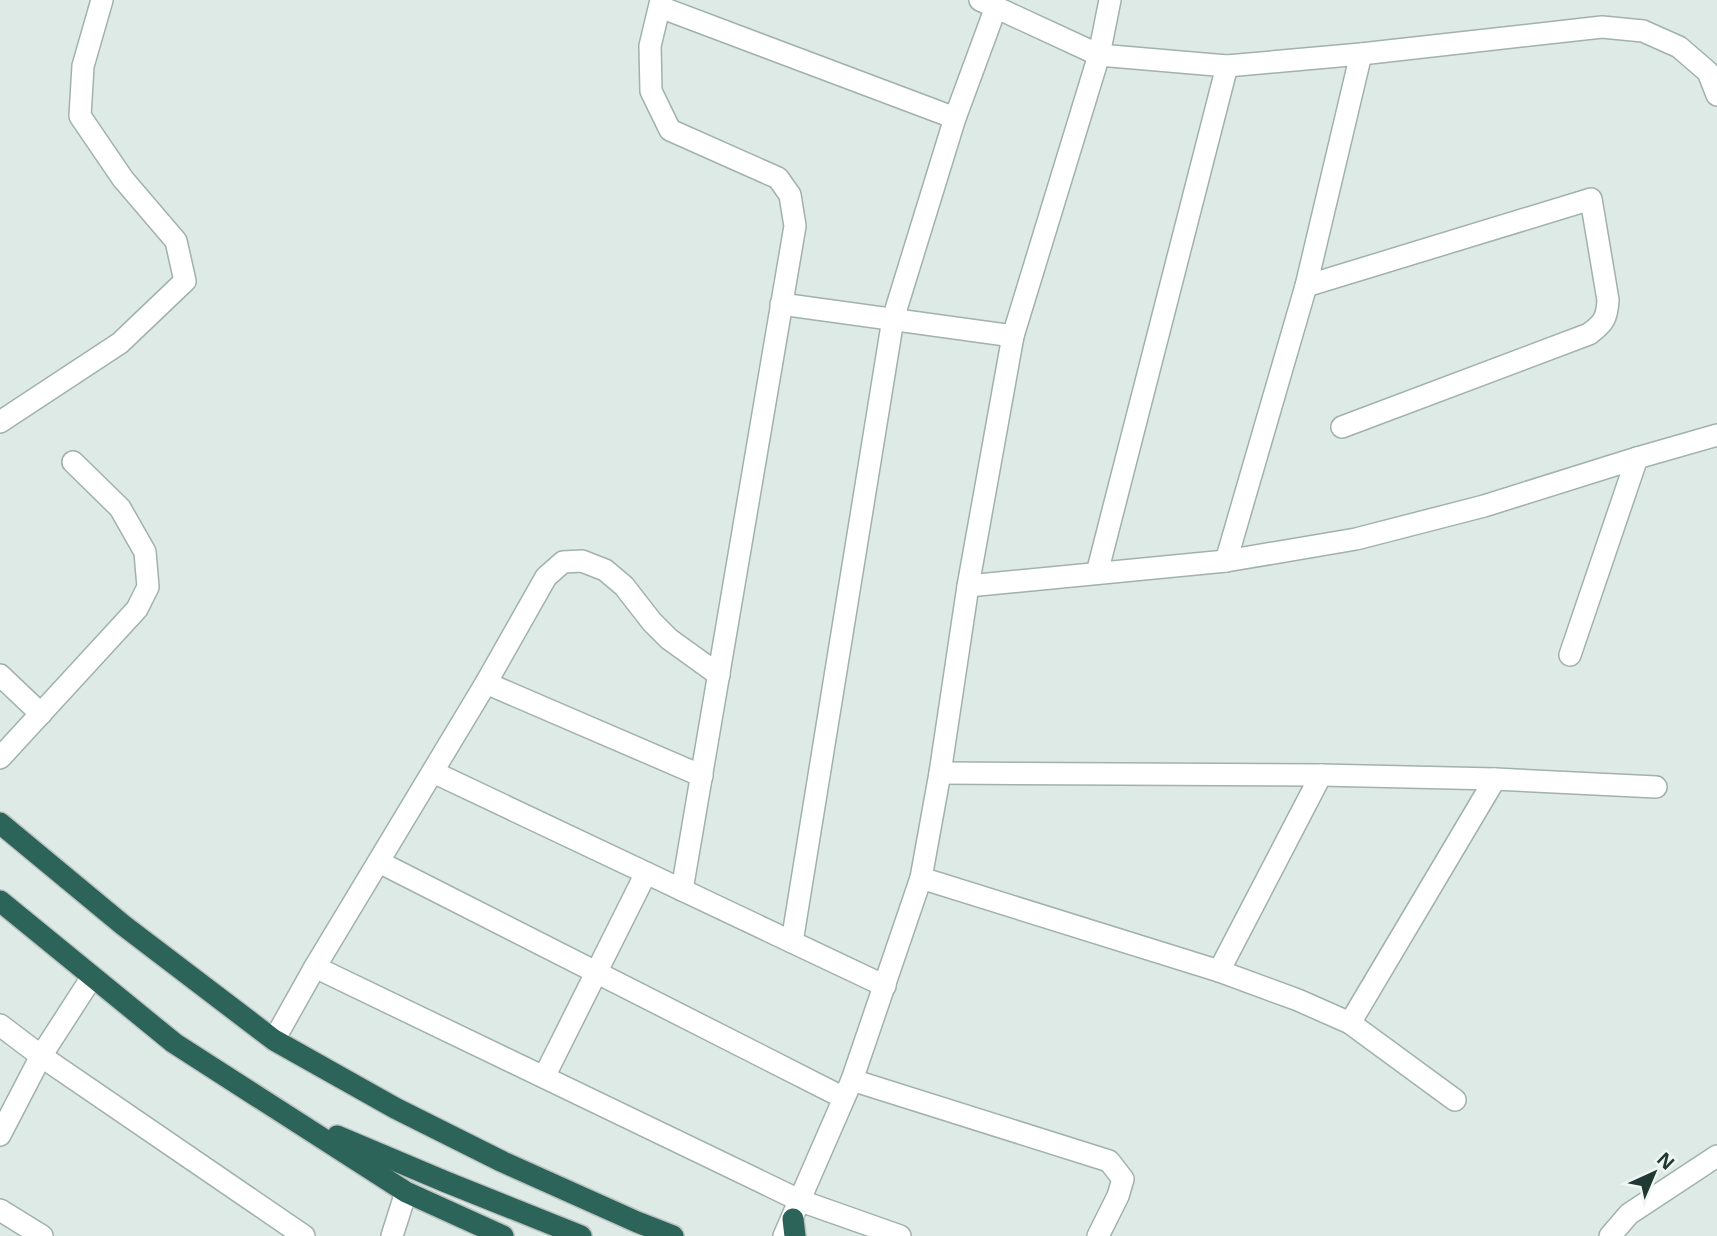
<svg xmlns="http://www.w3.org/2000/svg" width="1717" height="1236" font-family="'Open Sans',sans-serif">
<rect width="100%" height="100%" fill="#deeae5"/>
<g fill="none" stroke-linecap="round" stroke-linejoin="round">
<defs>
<g id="minor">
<path d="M661,0l-11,46 1,45 19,39 108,48 12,17 5,31 -113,664"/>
<path d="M980,0l119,55 128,11 134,-12 241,-27 41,4 36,16 29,25 9,23"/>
<path d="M660,7l295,111"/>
<path d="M1306,286l285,-87 17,101c-1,18 -4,23 -19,34l-247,93"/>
<path d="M781,304l232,32"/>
<path d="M0,422l120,-79 65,-62 -9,-40 -53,-62 -43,-63 3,-50 19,-66"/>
<path d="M1226,561l80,-275 55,-232"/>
<path d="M1097,573l130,-507"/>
<path d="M968,586l258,-25 130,-22 128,-33 153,-48 80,-23"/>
<path d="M1570,655l67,-197"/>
<path d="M0,675l41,39"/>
<path d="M486,683l216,93"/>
<path d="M0,758l137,-149 11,-22 -3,-35 -25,-44 -47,-46"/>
<path d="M433,772l452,214"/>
<path d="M940,773l381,2 174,4 161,8"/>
<path d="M379,862l465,236"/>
<path d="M921,878l298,93 79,29 52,23 105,77"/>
<path d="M792,942l101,-623 62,-201 41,-111"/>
<path d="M315,967l486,234 99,35"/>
<path d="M1219,971l102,-196"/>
<path d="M1350,1023l145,-244"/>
<path d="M0,1025l41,31 263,180"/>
<path d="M274,1040l41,-73 171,-284 60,-106 17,-15 19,-1 23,9 19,16 28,36 17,17 50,36"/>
<path d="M544,1077l102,-204"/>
<path d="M852,1080l257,81 14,18 -5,17 -20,40"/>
<path d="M0,1135l41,-79 51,-79"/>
<path d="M0,1210l42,26"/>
<path d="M392,1236l14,-44"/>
<path d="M784,1236l68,-156 69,-202 19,-105 28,-187 45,-250 86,-281 11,-55"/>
<path d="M1610,1236l19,-22 88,-58"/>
</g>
<g id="highway">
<path d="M0,823l123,102 151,115 121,68 108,54 134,60 36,14"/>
<path d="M0,901l174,142 232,149 97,44"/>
<path d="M337,1136l109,46 135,54"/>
<path d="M793,1219l2,17"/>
</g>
</defs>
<use href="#minor" stroke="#a1b1ac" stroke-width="24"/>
<use href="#highway" stroke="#bcc4c2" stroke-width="24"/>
<use href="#minor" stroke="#fff" stroke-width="21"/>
<use href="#highway" stroke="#2d645a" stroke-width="21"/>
</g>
<g transform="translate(1654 1173) rotate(44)" stroke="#eff6f3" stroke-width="5" paint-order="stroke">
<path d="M0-5L12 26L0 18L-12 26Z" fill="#203933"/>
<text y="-10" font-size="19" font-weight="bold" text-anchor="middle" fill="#203933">N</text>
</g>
</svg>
